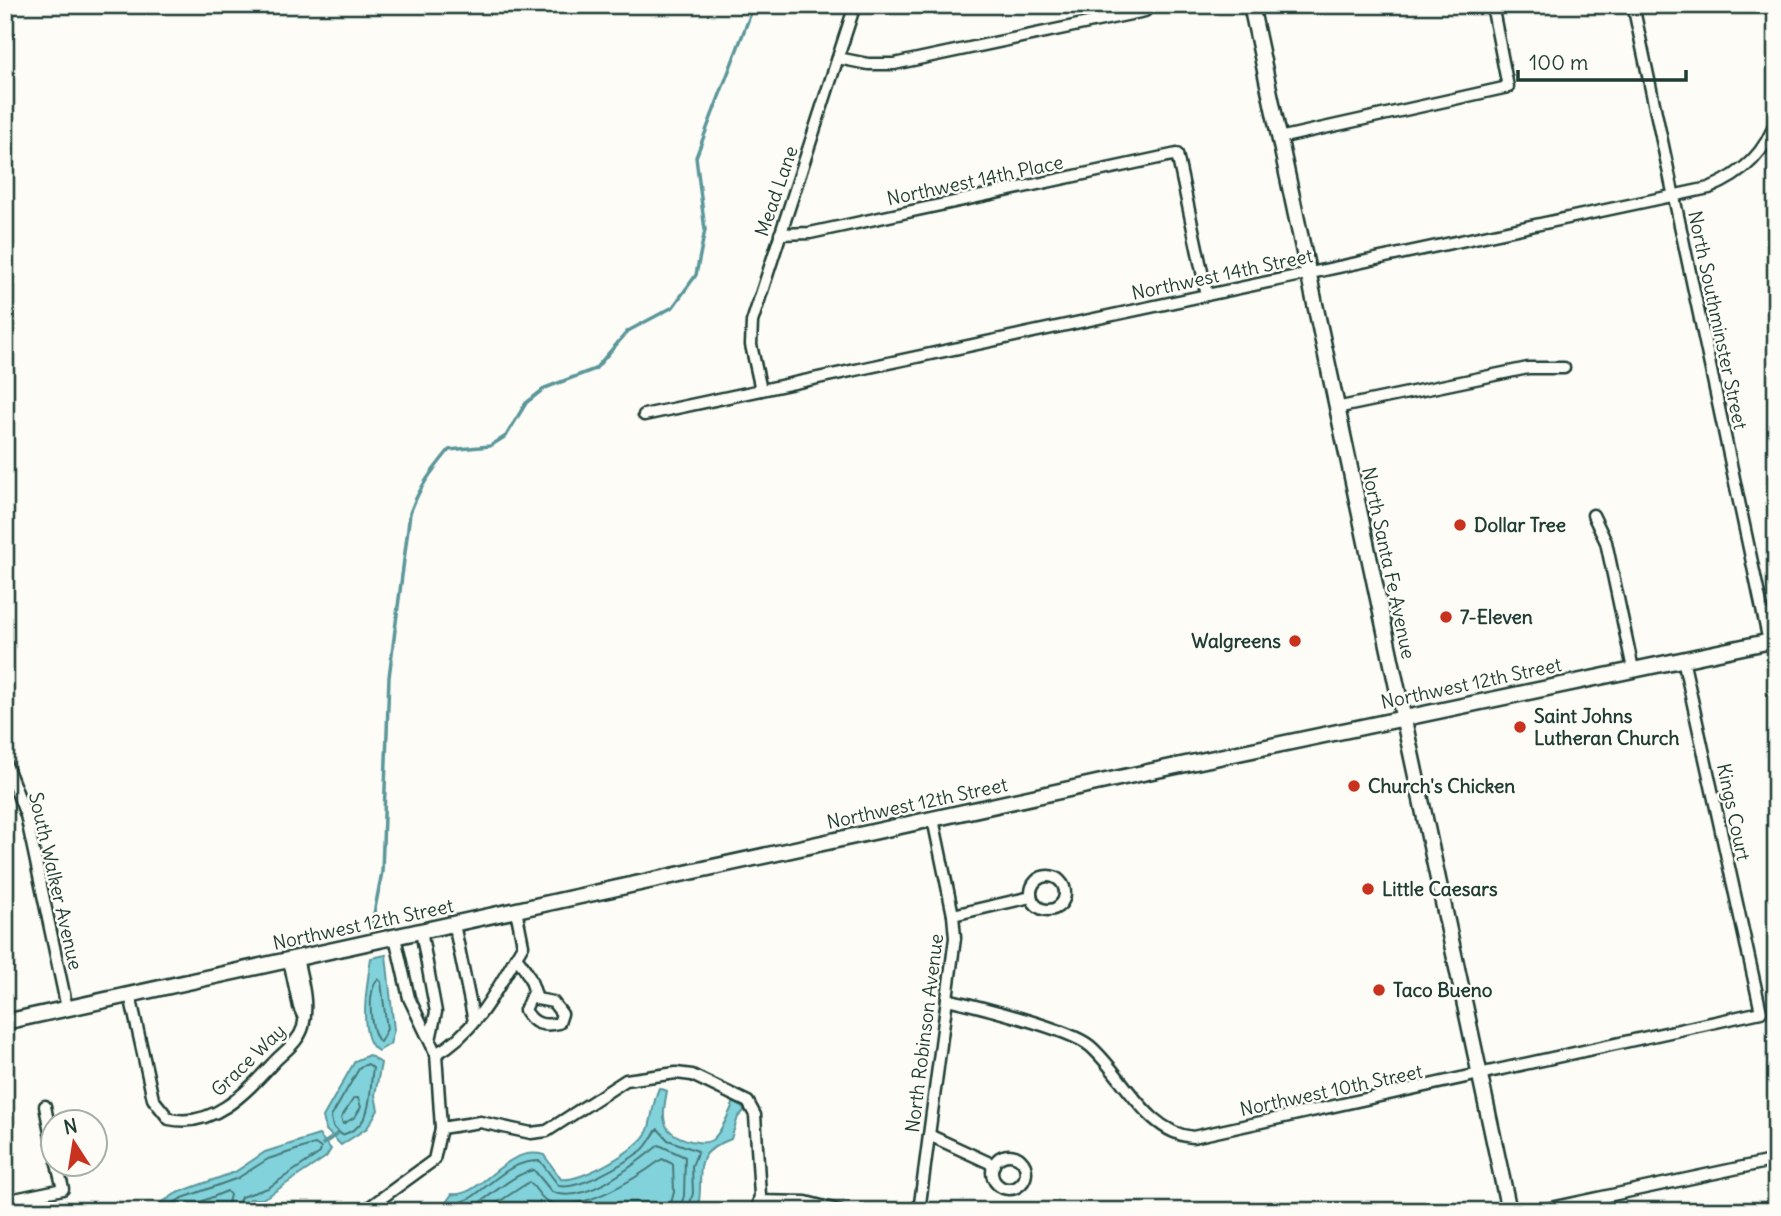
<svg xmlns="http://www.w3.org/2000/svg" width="1781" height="1216" font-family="Delius,sans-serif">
<rect width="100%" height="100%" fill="#fdfcf7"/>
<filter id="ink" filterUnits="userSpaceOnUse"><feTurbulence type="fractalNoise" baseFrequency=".0143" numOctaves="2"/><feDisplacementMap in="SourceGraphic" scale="14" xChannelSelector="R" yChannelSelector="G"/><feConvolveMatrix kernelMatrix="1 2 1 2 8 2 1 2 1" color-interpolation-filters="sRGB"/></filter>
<g filter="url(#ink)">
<g fill="#82d2dc" stroke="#5a9699" stroke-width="2">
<path d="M386,955l8,75 -4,14 -12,7c-22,-13 -10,-71 -7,-93z"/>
<path d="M369,1055l12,8 -6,32 3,15 -11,18 -26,17 -15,-15 -3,-13 32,-56z"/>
<path d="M659,1088l8,3c-5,27 -8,42 24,50 7,1 14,3 21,-1 10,-8 17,-27 22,-38l11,8 -7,7 -7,22c-39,15 -28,28 -32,63l-8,9h-251l12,-17c30,4 53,-50 92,-39l17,24c18,4 80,-30 87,-49 5,-14 4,-26 11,-42z"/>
<path d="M319,1135l12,14 -5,8 -55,37 -9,5h-12l-9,12h-86l1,-5 21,-13 58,-21 30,-20z"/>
</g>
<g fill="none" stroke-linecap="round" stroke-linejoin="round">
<g stroke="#477977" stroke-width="2">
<path d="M378,979l3,3 6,47 -7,13c-11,-10 -13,-53 -2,-63z"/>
<path d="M368,1064l5,4c-5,28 2,57 -31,67l-9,-8 -2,-10 29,-50z"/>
<path d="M358,1098l3,9 -6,10 -12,7 -2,-6 13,-20z"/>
<path d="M162,1211l18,-12 58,-21 30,-19 47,-15 6,4 -1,5 -52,35 -27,9 -6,14"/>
<path d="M179,1211l48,-20 3,4 -4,16"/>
<path d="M449,1211c7,-10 13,-8 23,-14 22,-15 39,-37 68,-36l19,25c21,4 64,-22 82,-35 7,-5 11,-16 17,-22l10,11 30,11 -6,15 1,27 -5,18"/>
<path d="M460,1211c28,-7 45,-35 74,-41l18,22c33,14 83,-28 107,-47l26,12 -1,39 -5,15"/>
<path d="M485,1211l44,-29c7,5 10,15 18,19 31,15 91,-24 115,-42l11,5 1,28 -5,19"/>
</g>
<g stroke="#5a9699" stroke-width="3.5">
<path d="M1775,662l1,4"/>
<path d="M372,924l10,-52 7,-195 21,-164c10,-27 21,-41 39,-63l41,-4 16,-10 20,-33 19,-15 50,-19 33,-38 45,-24 23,-32 9,-45 -9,-73 58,-152"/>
<path d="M323,1144l14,-10"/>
</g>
<defs>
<g id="street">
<path d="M1633,5l136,637"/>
<path d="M838,58l30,6h26l251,-53 -1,-6"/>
<path d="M1279,138l229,-51 -16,-82"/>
<path d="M780,234l30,-1 367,-79 30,141"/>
<path d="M761,390l-10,-45 1,-23 103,-317"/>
<path d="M1336,408l192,-40h36"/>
<path d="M644,415l1065,-227c32,-13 57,-35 67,-69"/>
<path d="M1593,515l13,27 27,127"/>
<path d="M5,762l21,53 41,193"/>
<circle cx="1048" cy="893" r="17"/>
<path d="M953,915l78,-18"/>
<path d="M454,924l20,97"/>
<path d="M421,931l15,81 -6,28"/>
<path d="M516,957c12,14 16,25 21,42l16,3 9,12 -3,9c-16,4 -26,1 -34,-13l9,-20"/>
<path d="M289,960l10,47 5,11"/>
<path d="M130,995l23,104 16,20c46,10 79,-29 107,-59 10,-10 23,-19 27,-33 6,-23 -1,-46 -6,-69"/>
<path d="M947,999c30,7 123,30 143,47 33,28 56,87 103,91l568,-125 -78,-353"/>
<path d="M436,1054c42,-23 63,-69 87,-109l-7,-35"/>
<path d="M45,1106l7,36"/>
<path d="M441,1128l39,-6 51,11 16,-2 79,-51 50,-7 16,2 56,27 7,13 5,80 -3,16"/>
<path d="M929,1135l65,30"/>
<circle cx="1009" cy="1172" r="17"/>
<path d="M5,1201l58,-12 -6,-25"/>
<path d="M759,1201l47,1 35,9"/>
<path d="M364,1211l70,-51 7,-32 -5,-74 -27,-56 -14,-61"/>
<path d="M919,1211l36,-273 -2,-23 -20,-96"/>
<path d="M1537,1211l239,-51"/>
</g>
<g id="secondary">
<path d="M1251,5l258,1206"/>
<path d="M5,1022l1119,-245 652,-137"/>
</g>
</defs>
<use href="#street" stroke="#1f3d34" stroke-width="15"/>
<use href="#secondary" stroke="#1f3d34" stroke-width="19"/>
<use href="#street" stroke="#fdfcf7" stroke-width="10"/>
<use href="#secondary" stroke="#fdfcf7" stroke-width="14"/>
</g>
</g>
<g fill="#c8321e" stroke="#fdfcf7" stroke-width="2.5">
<circle cx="1460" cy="525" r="7"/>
<circle cx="1446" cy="617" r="7"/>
<circle cx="1295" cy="641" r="7"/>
<circle cx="1520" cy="727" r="7"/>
<circle cx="1354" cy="786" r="7"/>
<circle cx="1368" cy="889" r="7"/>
<circle cx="1379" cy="990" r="7"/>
</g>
<g text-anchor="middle" stroke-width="5" stroke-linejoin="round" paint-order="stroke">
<g font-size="19" fill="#1f3d34" stroke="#fdfcf7">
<text transform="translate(975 180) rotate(-12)" y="7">Northwest 14th Place</text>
<text transform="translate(776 191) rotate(-71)" y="7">Mead Lane</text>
<text transform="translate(1222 274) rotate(-12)" y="7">Northwest 14th Street</text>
<text transform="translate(1718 320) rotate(78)" y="7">North Southminster Street</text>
<text transform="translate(1389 563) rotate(78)" y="7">North Santa Fe Avenue</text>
<text transform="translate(1471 683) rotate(-12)" y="7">Northwest 12th Street</text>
<text transform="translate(917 803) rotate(-12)" y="7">Northwest 12th Street</text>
<text transform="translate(1734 812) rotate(78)" y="7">Kings Court</text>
<text transform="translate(56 881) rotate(77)" y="7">South Walker Avenue</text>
<text transform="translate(363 924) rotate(-12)" y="7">Northwest 12th Street</text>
<text transform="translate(924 1033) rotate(-83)" y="7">North Robinson Avenue</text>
<text transform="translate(248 1060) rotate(-44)" y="7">Grace Way</text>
<text transform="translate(1331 1090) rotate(-12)" y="7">Northwest 10th Street</text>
</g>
<g font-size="19" font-weight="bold" fill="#1f3d34" stroke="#fdfcf7" text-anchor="start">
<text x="1474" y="532">Dollar Tree</text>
<text x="1460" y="624">7-Eleven</text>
<text x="1281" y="648" text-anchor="end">Walgreens</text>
<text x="1534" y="723">Saint Johns<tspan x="1534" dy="22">Lutheran Church</tspan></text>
<text x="1368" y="793">Church's Chicken</text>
<text x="1382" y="896">Little Caesars</text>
<text x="1393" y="997">Taco Bueno</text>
</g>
</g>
<rect width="1781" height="1216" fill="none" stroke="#fdfcf7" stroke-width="28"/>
<rect x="14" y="14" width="1753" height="1188" fill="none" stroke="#1f3d34" stroke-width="2.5" filter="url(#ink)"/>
<g transform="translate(74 1143) rotate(348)"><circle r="33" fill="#fdfcf7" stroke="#a4b0a9" stroke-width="2"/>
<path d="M0-5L12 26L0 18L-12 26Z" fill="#c8321e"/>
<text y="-10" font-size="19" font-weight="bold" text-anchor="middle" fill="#1f3d34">N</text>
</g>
<path d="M1518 70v10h168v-10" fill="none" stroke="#1f3d34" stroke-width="3.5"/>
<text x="1529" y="70" font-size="21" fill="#1f3d34" stroke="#fdfcf7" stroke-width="5" paint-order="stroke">100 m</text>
</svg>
